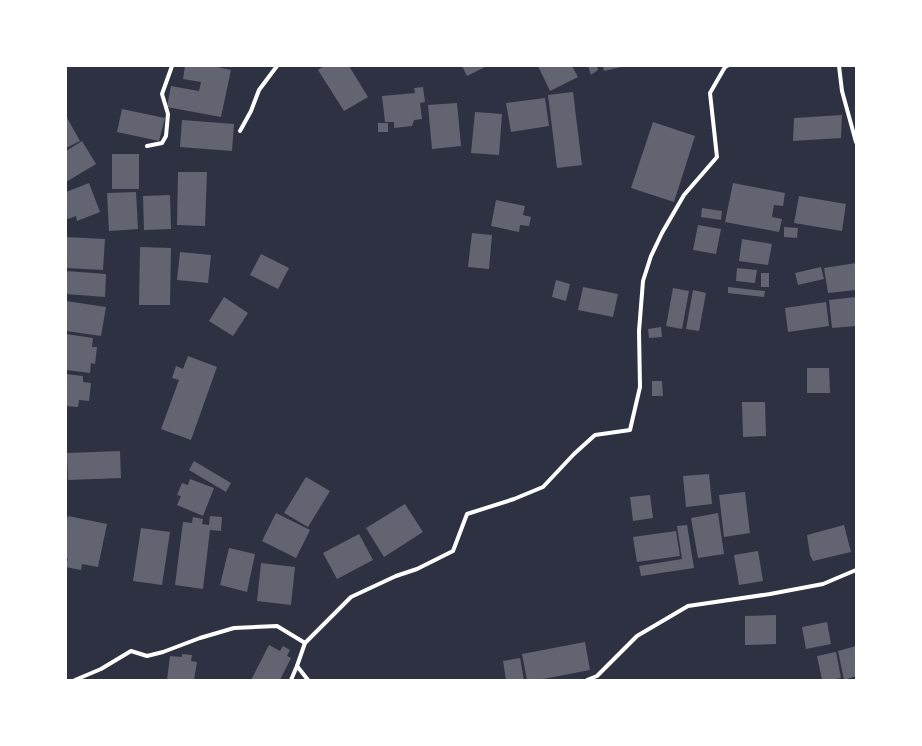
<svg xmlns="http://www.w3.org/2000/svg" width="922" height="746" font-family="'PT Sans',sans-serif">
<rect width="100%" height="100%" fill="#2d3142"/>
<g fill="#626471">
<path d="M185,66h28l18,4 -10,47 -54,-10 4,-21 28,5 2,-9 -18,-3z"/>
<path d="M324,66h25l19,31 -24,14 -26,-41z"/>
<path d="M462,66h25l-20,10z"/>
<path d="M538,66h34l6,11 -28,14z"/>
<path d="M588,66h9l1,4 -7,5z"/>
<path d="M603,66h18v1l-17,4z"/>
<path d="M423,87l2,15 -5,1 2,16 -8,1 -2,6 -18,2v-6h-9l-3,-26 33,-3 -1,-5z"/>
<path d="M573,92l9,73 -25,3 -9,-73z"/>
<path d="M545,98l4,28 -38,6 -5,-29z"/>
<path d="M457,103l4,43 -29,3 -4,-44z"/>
<path d="M122,109l43,9 -6,23 -42,-9z"/>
<path d="M475,112l27,2 -3,41 -28,-2z"/>
<path d="M842,115l-1,23 -48,3 1,-23z"/>
<path d="M66,116l14,25 -14,7z"/>
<path d="M182,120l52,4 -2,27 -52,-4z"/>
<path d="M653,122l42,14 -21,66 -43,-14z"/>
<rect x="378" y="123" width="10" height="9"/>
<path d="M82,141l14,23 -30,18v-31z"/>
<rect x="112" y="154" width="27" height="35"/>
<path d="M178,172h29l-2,54 -28,-1z"/>
<path d="M89,183l11,29 -23,9 -1,-5 -8,3 -2,-4v-11l1,-1 -1,-3v-8z"/>
<path d="M733,183l52,10 -2,13 -9,-1 -2,12 10,2 -3,13 -54,-10z"/>
<path d="M136,192l2,37 -29,2 -2,-38z"/>
<path d="M170,195l1,34 -27,1 -1,-34z"/>
<path d="M799,196l47,8 -4,27 -48,-8z"/>
<path d="M496,200l29,6 -2,9 8,2 -2,9 -9,-1 -1,7 -28,-6z"/>
<path d="M702,208l20,3 -1,9 -20,-3z"/>
<path d="M698,225l23,4 -5,25 -23,-4z"/>
<path d="M784,227l14,1 -1,10 -13,-1z"/>
<path d="M472,233l20,2 -3,34 -21,-2z"/>
<path d="M66,237l39,2 -2,31 -37,-2z"/>
<path d="M742,239l30,5 -4,21 -29,-4z"/>
<path d="M140,247l31,1 -1,57h-31z"/>
<path d="M180,252l31,3 -3,28 -31,-3z"/>
<path d="M261,254l28,14 -11,21 -28,-14z"/>
<path d="M856,263v27l-28,3 -4,-25z"/>
<path d="M821,267l3,12 -26,6 -3,-12z"/>
<path d="M737,268l20,2 -2,13 -19,-2z"/>
<path d="M66,271l40,3 -1,23 -39,-3z"/>
<rect x="761" y="273" width="8" height="14"/>
<path d="M556,280l14,4 -4,17 -14,-4z"/>
<path d="M583,287l35,7 -5,23 -35,-7z"/>
<path d="M728,287l37,4 -1,6 -36,-4z"/>
<path d="M673,288l16,3 -7,38 -16,-3z"/>
<path d="M693,290l13,3 -7,38 -13,-2z"/>
<path d="M224,297l24,16 -15,23 -24,-15z"/>
<path d="M856,297v29l-24,2 -3,-28z"/>
<path d="M66,301l40,6 -5,29 -35,-5z"/>
<path d="M826,302l3,24 -41,6 -3,-24z"/>
<path d="M661,327l1,10 -13,1 -1,-9z"/>
<path d="M66,334l27,4 -1,9h5l-2,17 -4,-1 -1,10 -24,-3z"/>
<path d="M188,356l29,11 -26,73 -30,-11 18,-49 -7,-2 4,-12 7,3z"/>
<path d="M807,368h22l1,25h-23z"/>
<path d="M66,374l17,2v6l8,1 -2,18 -10,-1 -1,7 -12,-1z"/>
<path d="M652,381h10l1,15h-11z"/>
<path d="M742,402h23l1,34 -23,1z"/>
<path d="M120,451l1,27 -53,2 -1,-27z"/>
<path d="M194,461l37,22 -5,9 -37,-22z"/>
<path d="M709,474l3,30 -26,3 -3,-31z"/>
<path d="M306,477l24,14 -22,36 -24,-14z"/>
<path d="M190,479l24,9 -11,28 -26,-11 4,-9 -4,-1 5,-12 6,2z"/>
<path d="M745,492l5,41 -26,4 -5,-42z"/>
<path d="M650,495l3,23 -20,3 -3,-24z"/>
<path d="M405,504l18,28 -39,25 -18,-29z"/>
<path d="M276,513l34,17 -14,28 -34,-17z"/>
<path d="M718,513l6,41 -26,4 -7,-40z"/>
<path d="M68,516l39,8 -9,43 -16,-3 -1,6 -15,-3 2,-8 -2,-1v-35z"/>
<path d="M210,516l12,1 -1,14 -11,-1 -7,59 -28,-4 8,-63 9,1 1,-6 10,2 -1,5 7,1z"/>
<path d="M687,525l7,43 -53,8 -2,-10 43,-7 -5,-33z"/>
<path d="M844,525l7,27 -38,9 -3,-6 -3,-20z"/>
<path d="M141,528l29,4 -8,53 -29,-4z"/>
<path d="M676,531l4,25 -43,6 -4,-25z"/>
<path d="M359,534l14,26 -36,19 -14,-26z"/>
<path d="M229,548l26,6 -8,38 -27,-7z"/>
<path d="M758,551l5,30 -24,4 -5,-30z"/>
<path d="M261,563l34,4 -4,38 -34,-4z"/>
<path d="M776,615v29l-31,1v-29z"/>
<path d="M827,622l4,22 -25,5 -4,-22z"/>
<path d="M585,642l5,28 -52,10h-11l-5,-26z"/>
<path d="M269,645l11,6 3,-5 7,4 -3,6 4,2 -11,22h-29z"/>
<path d="M856,646v30l-12,4 -6,-29z"/>
<path d="M836,652l5,26 -11,2h-8l-5,-24z"/>
<path d="M182,654l10,1 -1,6 6,1 -3,18h-27l3,-24 12,1z"/>
<path d="M520,658l4,22h-18l-3,-19z"/>
</g>
<g fill="none" stroke-linecap="round" stroke-linejoin="round">
<g stroke="#fff" stroke-width="4">
<path d="M839,66l3,25 14,51"/>
<path d="M240,131l11,-20 8,-21 18,-24"/>
<path d="M147,146l15,-3 4,-7 2,-22 -6,-20 10,-28"/>
<path d="M297,666l11,14"/>
<path d="M75,680l26,-11 30,-18 16,5 16,-4 37,-14 34,-10 43,-2 28,17"/>
<path d="M291,680l6,-14 8,-23 46,-46 45,-21 21,-7 36,-18 14,-37 47,-15 29,-12 31,-33 21,-19 35,-5 10,-43 -1,-56 4,-50 8,-25 11,-23 22,-38 33,-38 -7,-64 15,-26 2,-1"/>
<path d="M587,680l10,-4 40,-40 51,-30 82,-12 53,-10 33,-14"/>
</g>
</g>
<rect width="922" height="746" fill="none" stroke="#ffffff" stroke-width="134"/>
</svg>
